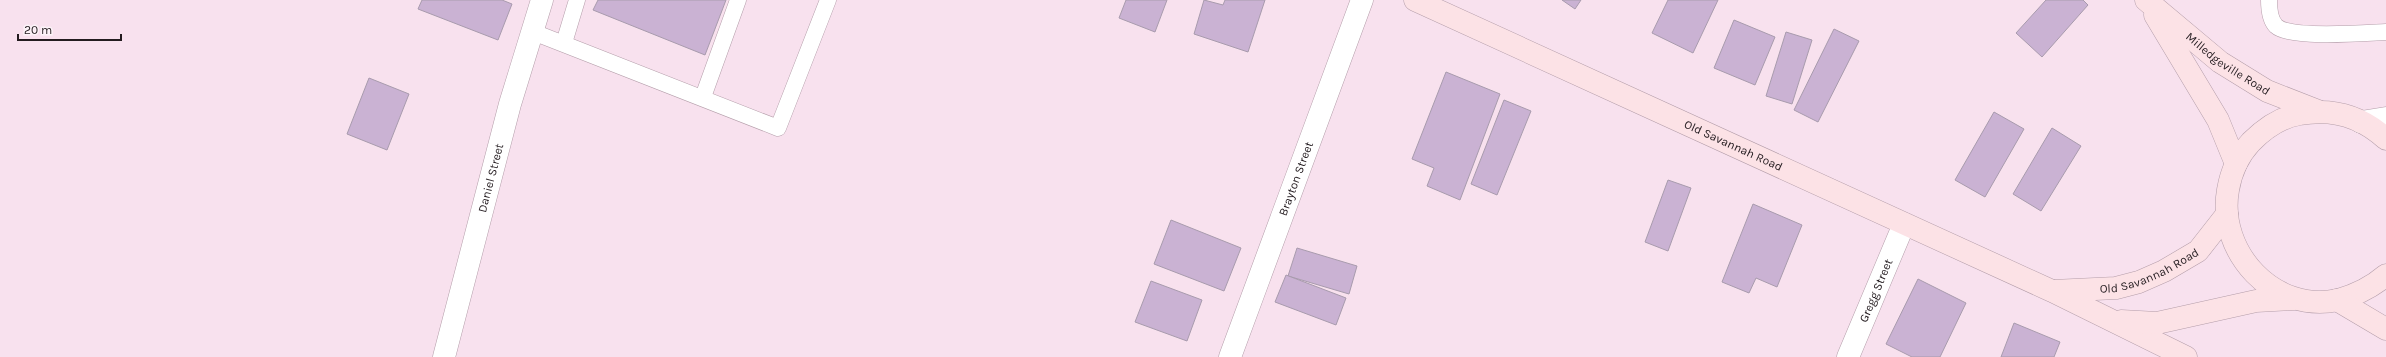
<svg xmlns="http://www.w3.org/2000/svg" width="2386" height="357" font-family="Karla,sans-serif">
<rect width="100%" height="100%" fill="#f8e1ee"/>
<g fill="#cab2d3" stroke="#a89bad">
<path d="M422,0h80l10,4 -14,36 -80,-31z"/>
<path d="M598,0h128l-21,55 -112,-45z"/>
<path d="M1126,0h41l-12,32 -36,-14z"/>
<path d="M1204,0l19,5 2,-5h40l-17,52 -54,-18z"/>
<path d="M1562,0h19l-6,9z"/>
<path d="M1668,0h50l-25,53 -41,-20z"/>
<path d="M2046,0h37l5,5 -46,52 -26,-24z"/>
<path d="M1734,20l41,17 -20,48 -41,-17z"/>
<path d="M1834,29l25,12 -41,81 -24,-12z"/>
<path d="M1786,32l26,8 -20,64 -26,-8z"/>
<path d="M1446,72l54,22 -40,106 -33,-14 7,-18 -22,-9z"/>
<path d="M369,78l40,16 -22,56 -40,-16z"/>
<path d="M1504,100l27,11 -34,84 -26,-11z"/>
<path d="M1994,112l30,17 -39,68 -30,-17z"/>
<path d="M2052,128l29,18 -40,65 -28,-17z"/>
<path d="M1668,180l23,8 -23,63 -23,-9z"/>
<path d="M1753,204l49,21 -25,62 -21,-9 -7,15 -27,-11z"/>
<path d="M1171,220l70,28 -17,43 -70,-27z"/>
<path d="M1297,248l60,18 -8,28 -61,-18z"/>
<path d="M1286,275l60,23 -10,27 -61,-23z"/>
<path d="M1918,279l48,24 -26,54h-28l-26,-13z"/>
<path d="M1151,281l51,19 -15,41 -52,-19z"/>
<path d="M2014,323l46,19 -6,15h-53z"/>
</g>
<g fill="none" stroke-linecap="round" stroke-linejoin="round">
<defs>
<g id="lane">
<path d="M2269,0c0,8 1,20 7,26 14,13 88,7 110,6"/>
<path d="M533,32l245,96 50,-128"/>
<path d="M564,43l13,-43"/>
<path d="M703,97l35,-97"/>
</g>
<g id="street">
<path d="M2361,122l25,-4"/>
<path id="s1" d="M444,357l66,-253 32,-104"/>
<path id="s2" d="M1230,357l132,-357"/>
<path id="s3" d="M1848,357l56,-133"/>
</g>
<g id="secondary">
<path id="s4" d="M1415,0l637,291 134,66"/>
<path id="s5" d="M2146,0l74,62 47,29 51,20"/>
<path d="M2155,15l63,105 18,44"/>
<path d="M2386,139c-25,-23 -53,-31 -86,-25 -20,3 -35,14 -49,28 -13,14 -20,30 -23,48 -11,62 46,124 110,110 18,-5 34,-13 48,-25"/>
<path id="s6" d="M2053,291l63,-3 23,-6 25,-11 34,-20 29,-37"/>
<path d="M2337,300l49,29"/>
<path d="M2121,321l36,2 99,-22 38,-2"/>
</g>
</defs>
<use href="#lane" stroke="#b49eaa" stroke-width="17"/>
<use href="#street" stroke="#b49eaa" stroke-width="23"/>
<use href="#secondary" stroke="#b49eaa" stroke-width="23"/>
<use href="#lane" stroke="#fff" stroke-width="16"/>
<use href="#street" stroke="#fff" stroke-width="22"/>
<use href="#secondary" stroke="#fce2e6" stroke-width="22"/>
</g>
<g text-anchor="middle" stroke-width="4" stroke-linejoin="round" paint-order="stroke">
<g font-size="12" fill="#231b1f" stroke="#fcf3f8">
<text dy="4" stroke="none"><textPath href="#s5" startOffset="104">Milledgeville Road</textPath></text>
<text dy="4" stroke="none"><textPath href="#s4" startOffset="350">Old Savannah Road</textPath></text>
<text dy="4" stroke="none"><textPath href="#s1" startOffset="185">Daniel Street</textPath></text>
<text dy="4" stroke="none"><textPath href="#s2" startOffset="190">Brayton Street</textPath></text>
<text dy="4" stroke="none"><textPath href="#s6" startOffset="100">Old Savannah Road</textPath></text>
<text dy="4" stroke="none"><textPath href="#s3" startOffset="72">Gregg Street</textPath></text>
</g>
</g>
<path d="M18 34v6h103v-6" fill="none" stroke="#231b1f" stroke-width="2"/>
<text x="24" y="34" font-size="12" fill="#231b1f" stroke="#fcf3f8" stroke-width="3" paint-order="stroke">20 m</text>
</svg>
